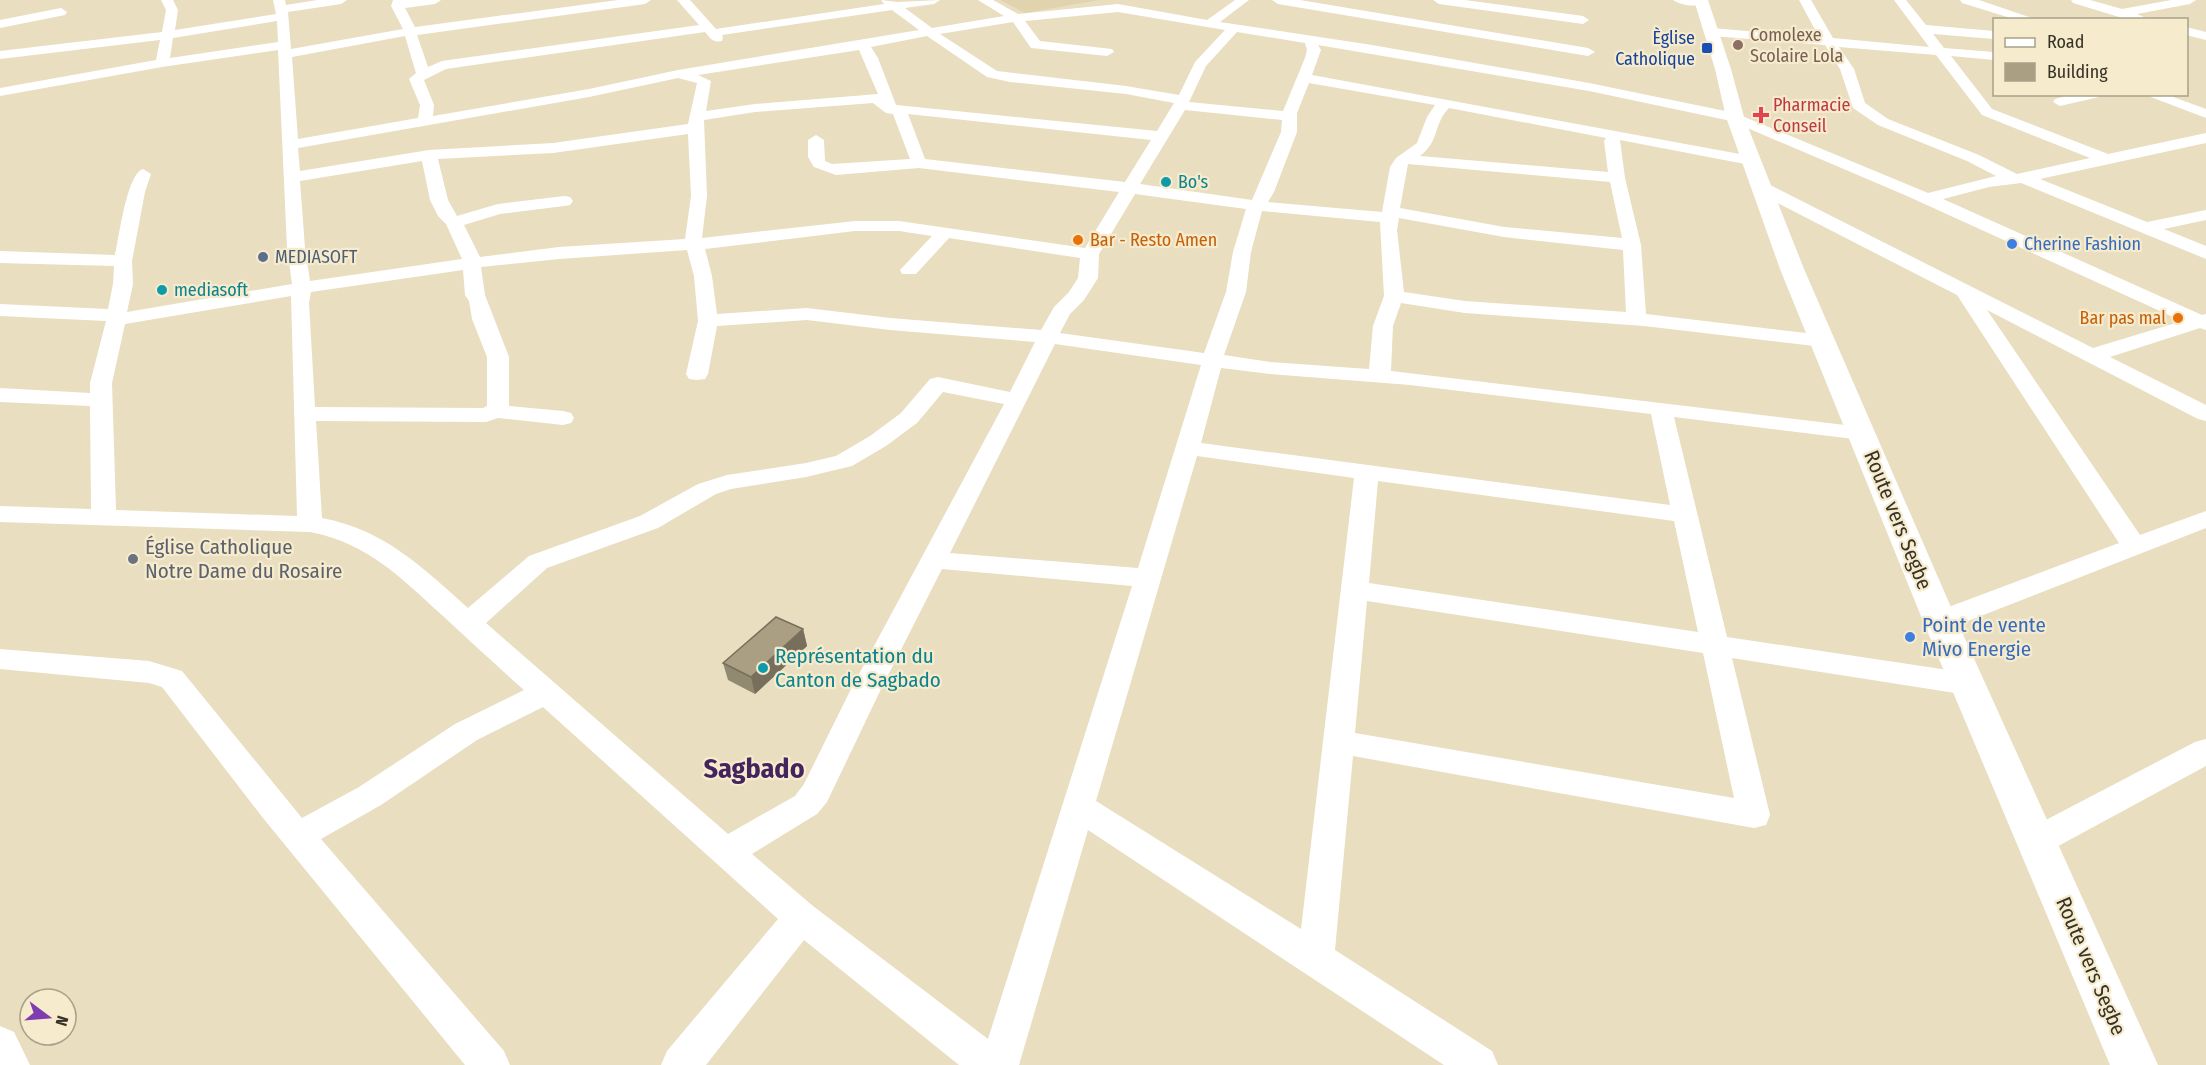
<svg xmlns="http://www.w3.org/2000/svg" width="2206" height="1065" font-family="'Fira Sans Condensed',sans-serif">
<rect width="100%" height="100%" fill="#e9dec0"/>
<path fill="#e0d3ae" d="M1000,0h99l-74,13z"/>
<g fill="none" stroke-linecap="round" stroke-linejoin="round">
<g fill="#fff" fill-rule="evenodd">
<path d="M161,0h12l5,10 -3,20 101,-16 -3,-14h12l1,5 31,-5h30l-6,4 -53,8 3,37 112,-20 -12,-23 2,-6h48l-6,4 -30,4 10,19 203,-27h33l-6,4 -228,31 11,32 14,-6 257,-36 -22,-25h13l26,29 168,-25 -3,-4 16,2 43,-2 -6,4 -29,4 27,20 72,-12 -26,-16h15l25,14 100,-10 89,16 28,-20h14l-29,22 152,23 217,38 146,30 193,80 68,-17 -29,-15 -89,-36 -25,-17 -13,-39 -15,-24 -113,-9 -6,-4 6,-4 107,9 -20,-37h12l22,38 96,9 -35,-47h12l20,25 68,6v8l-61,-5 11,14 50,4v8l-43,-4 41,53 116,45 98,-21v10l-166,36 107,43 59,-12v10l-42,9 42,17v13l-185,-76 -32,4 -46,12 259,116 4,-1v16l-6,-2 -90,29 96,48v16l-8,-2 -211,-109 153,225 66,-24v17l-256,100 -10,3 -10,-3 -4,-7 4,-7 189,-71 -162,-248 -203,-104 -2,-4 2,-4h12l327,165 89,-27 -275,-125 -176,-75 -142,-30 -271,-46 3,5 -9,25 444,82 2,3 -2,3 -6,2 -130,-25 5,38 16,67 5,69 177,21 7,2 3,4 -3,4 -7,2 -179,-21 -179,-13 -64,-10 -8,23 -2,45 479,57 3,5 -3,5 -8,2 -188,-23 53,220 241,36 10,3 5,8 -5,8 -10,3 -236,-37 38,157 -4,10 -12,3 -401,-72 -18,194 157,101 6,14h-54l-356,-235 -69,235h-60l-155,-125 -98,125h-45l6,-14 111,-132 -235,-212 -66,33 -96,65 -60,34 183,212 6,14h-45l-202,-247 -101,-131 -13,-4 -149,-14v-20l149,12 33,10 120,147 57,-31 96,-63 69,-34c-27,-24 -54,-49 -81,-74 -42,-38 -75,-73 -133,-84l-310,-10v-16l91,3 -1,-103 -90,-4v-14l90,5v-10l16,-62 -106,-5v-12l108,5 5,-25 1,-18 -114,-3v-12l115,4c4,-17 12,-82 28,-86l8,5 -6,18 -13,69 1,23 -6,28 165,-28 -5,-36 -9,-198 -116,17 -162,29v-8l156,-28 4,-20 -160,19v-8l162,-19 4,-22zM892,10l27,20 -241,40 -89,19 -156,27 1,-11 -10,-25 22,-11 259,-37c5,6 8,11 17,9l1,-3 -1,-3zM1118,12l107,18 -30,32 -16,33 -53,-9 -129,-15 -57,-37 73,-12 18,26 76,8 7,-4 -2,-3 -72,-8 -15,-20zM277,21l1,21 -108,16 3,-20zM1237,32l68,11 2,7 -2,8 -22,53 -94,-9 17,-36zM405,36l11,37 -7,6 11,26 -2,13 -120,21 -6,-82zM927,36l60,41 23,5 116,12 48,9 -17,28 -261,-26 -18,-47 -7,-11zM1839,47l97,8 46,60 108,43 -73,16 -38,-19 -91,-36 -23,-16 -11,-34zM859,50l19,44 -123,10 -49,7 5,-30 -13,-6zM678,78l19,5 -9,41 -135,19 -124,7 -129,21 -2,-23 291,-51zM1309,83l126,22 -8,12 -10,26 -21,15 -6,9 -8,45 -114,-10 6,-10 23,-60v-19zM873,103l13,10 7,1 17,45 -78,5 -7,-3 -1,-21 -8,-5 -8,5v17l6,10 22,8 83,-7 200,24 -34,56 -186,-27h-44l-153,17 5,-42 -3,-76 51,-8zM1449,108l157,30 -2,3 4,31 -188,-16c20,-15 13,-32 29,-48zM1185,110l97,10 -1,12 -29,68 -112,-16zM908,114l243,26 -26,42 -200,-23zM688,134l3,62 -6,43 -126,8 -79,10 -16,-32 36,-11 64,-8 6,-1 3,-4 -3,-4 -6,-1 -66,8 -41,12 -9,-16 -10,-41 115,-6zM422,161l8,39 8,16 8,8 16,35 -152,22 -5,-33 -5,-67zM1408,164l202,18 12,56 -118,-11 -104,-19zM1135,194l111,15 -13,43 -7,40 -22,61 -144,-20 10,-19 14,-14 14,-22 1,-24zM1262,211l118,11 4,74 -11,30 -4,43 -99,-7 -46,-7 22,-63 5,-40zM1399,218l105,19 119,13 3,62 -161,-11 -61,-9 -7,-62zM855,231h44l33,5 -32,34 2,4h14l33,-36 131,20 -2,20 -9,14 -15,15 -13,23 -151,-12 -83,-10 -90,6 -5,-38 -7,-27zM687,250l7,26 4,45 -12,53 3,5 8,1 8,-1 3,-5 9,-48 90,-6 83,10 145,12 -25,50 -72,-15 -8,2 -29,34 -31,23 -34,20 -30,7 -79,12 -29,9 -58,32 -111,40 -61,52c-46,-41 -83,-78 -146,-90l-6,-97 170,1 12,-4 65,7 8,-2 3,-5 -3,-5 -8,-2 -54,-5v-49l-24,-62 -4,-28 78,-8zM463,270l2,25 4,6 3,18 15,38v49l-4,2 -168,-1 -6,-104 2,-11zM291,296l6,220 -181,-6 -4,-127 13,-59zM1055,344l146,21 -63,203 -188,-15zM1221,368l49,6 140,11 241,29 19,91 -469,-62zM943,392l61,12 -153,285 -47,95 -9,12 -67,38 -242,-211 61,-55 111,-40 58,-34 15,-5 75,-12 46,-11 34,-20 31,-23zM1197,456l157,22 -53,451 -205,-128zM1378,481l296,40 24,111 -329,-49zM942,569l190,17 -144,453 -175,-133 -61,-52 65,-40 10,-12 54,-113zM1367,601l336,52 31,145 -379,-65z"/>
<path d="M1272,0h28l288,48 7,4 -7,4 -310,-52z"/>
<path d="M1433,0h32l118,16 6,4 -6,4 -144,-20z"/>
<path d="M1673,0h34l1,2c-8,6 -27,4 -35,-2z"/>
<path d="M1960,0h19l59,20h-21l-55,-17z"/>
<path d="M2071,0h19l32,9 49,-9h25l-6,4 -53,10 13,6h-21l-56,-17z"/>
<path d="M61,8l6,4 -2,3 -65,13v-8z"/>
<path d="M2186,27l20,5v8l-20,-5z"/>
<path d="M2073,94h28l-2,3 -39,9 -7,-4 2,-3z"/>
<path d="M2143,94h22l41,15v9z"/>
<path d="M2206,739v27l-157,85 -12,4 -12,-4 -5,-10 5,-10 170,-89z"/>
<path d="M0,1026l14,6 16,33h-30z"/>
</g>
<path fill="#fff" fill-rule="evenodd" d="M1694,0h14l23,69 13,48 60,152 153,352 201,444h-48l-187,-444 -143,-352 -54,-152 -11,-48z"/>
</g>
<path fill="#928971" d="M803,629l4,17 -52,48 -27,-14 -5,-17z"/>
<path fill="#776f5c" d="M803,629l4,17 -52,48 -4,-17z"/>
<path fill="#aa9f83" stroke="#776f5c" stroke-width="1.5" d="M776,617l27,12 -52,48 -28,-14z"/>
<circle fill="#8d6e63" stroke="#f6ebcd" stroke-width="2" cx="1738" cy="45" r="6"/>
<rect fill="#1a4fb4" stroke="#f6ebcd" stroke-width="2" x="1701" y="42" width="12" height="12" rx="3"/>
<path fill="#e0444e" stroke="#f6ebcd" stroke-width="2" d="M1758 106h6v6h6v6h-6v6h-6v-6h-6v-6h6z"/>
<g fill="#0f9aa8" stroke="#f6ebcd" stroke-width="2">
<circle cx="1166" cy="182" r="6"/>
<circle cx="162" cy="290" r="6"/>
<circle cx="763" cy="668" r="6"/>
</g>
<g fill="#e8710a" stroke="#f6ebcd" stroke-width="2">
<circle cx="1078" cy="240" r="6"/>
<circle cx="2178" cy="318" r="6"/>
</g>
<g fill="#3f7fe0" stroke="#f6ebcd" stroke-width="2">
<circle cx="2012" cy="244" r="6"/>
<circle cx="1910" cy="637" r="6"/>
</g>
<circle fill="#5c6f8a" stroke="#f6ebcd" stroke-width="2" cx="263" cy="257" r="6"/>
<circle fill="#6b7280" stroke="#f6ebcd" stroke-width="2" cx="133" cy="559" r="6"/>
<g text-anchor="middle" stroke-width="4.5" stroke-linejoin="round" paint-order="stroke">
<g font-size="18" fill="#785e54" stroke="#f6ebcd" text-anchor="start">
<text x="1750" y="41">Comolexe<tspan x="1750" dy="21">Scolaire Lola</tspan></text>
</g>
<g font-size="18" fill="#164399" stroke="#f6ebcd" text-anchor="end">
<text x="1695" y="44">Èglise<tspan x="1695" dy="21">Catholique</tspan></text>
</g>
<g font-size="18" fill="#be3a42" stroke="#f6ebcd" text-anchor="start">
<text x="1773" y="111">Pharmacie<tspan x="1773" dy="21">Conseil</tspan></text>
</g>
<g font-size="18" fill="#0d838f" stroke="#f6ebcd" text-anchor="start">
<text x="1178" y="188">Bo's</text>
<text x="174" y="296">mediasoft</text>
</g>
<g font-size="18" fill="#c56008" stroke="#f6ebcd" text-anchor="start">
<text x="1090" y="246">Bar - Resto Amen</text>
<text x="2166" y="324" text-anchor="end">Bar pas mal</text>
</g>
<g font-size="18" fill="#366cbe" stroke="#f6ebcd" text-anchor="start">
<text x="2024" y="250">Cherine Fashion</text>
</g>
<g font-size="18" fill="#4e5e75" stroke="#f6ebcd" text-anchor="start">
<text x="275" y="263">MEDIASOFT</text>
</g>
<g font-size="21" fill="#363226" stroke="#f6ebcd">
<text transform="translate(1898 520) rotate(68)" y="7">Route vers Segbe</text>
<text transform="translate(2091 966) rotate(67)" y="7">Route vers Segbe</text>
</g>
<g font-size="21" fill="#5b616d" stroke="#f6ebcd" text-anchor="start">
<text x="145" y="554">Église Catholique<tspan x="145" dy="24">Notre Dame du Rosaire</tspan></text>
</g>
<g font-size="21" fill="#366cbe" stroke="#f6ebcd" text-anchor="start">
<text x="1922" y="632">Point de vente<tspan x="1922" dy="24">Mivo Energie</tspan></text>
</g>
<g font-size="21" fill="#0d838f" stroke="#f6ebcd" text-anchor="start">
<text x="775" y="663">Représentation du<tspan x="775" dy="24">Canton de Sagbado</tspan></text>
</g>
<g font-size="28" font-weight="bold" fill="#44245c" stroke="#f6ebcd">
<text x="754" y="778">Sagbado</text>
</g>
</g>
<rect x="1993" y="18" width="195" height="78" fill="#f6ebcd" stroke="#a9a18a" stroke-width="1.5"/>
<rect x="2005" y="38" width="30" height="9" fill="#ffffff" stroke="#a9a18a" stroke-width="1.5"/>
<text x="2047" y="48" font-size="18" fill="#363226">Road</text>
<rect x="2005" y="63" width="30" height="18" fill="#aa9f83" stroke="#a9a18a" stroke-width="1.5"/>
<text x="2047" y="78" font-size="18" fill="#363226">Building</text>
<g transform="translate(48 1017) rotate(106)"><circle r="28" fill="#f6ebcd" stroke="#a9a18a" stroke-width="1.5"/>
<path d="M0-4.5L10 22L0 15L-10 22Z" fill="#803db0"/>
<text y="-9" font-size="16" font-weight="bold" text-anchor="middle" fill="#363226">N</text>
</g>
</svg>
